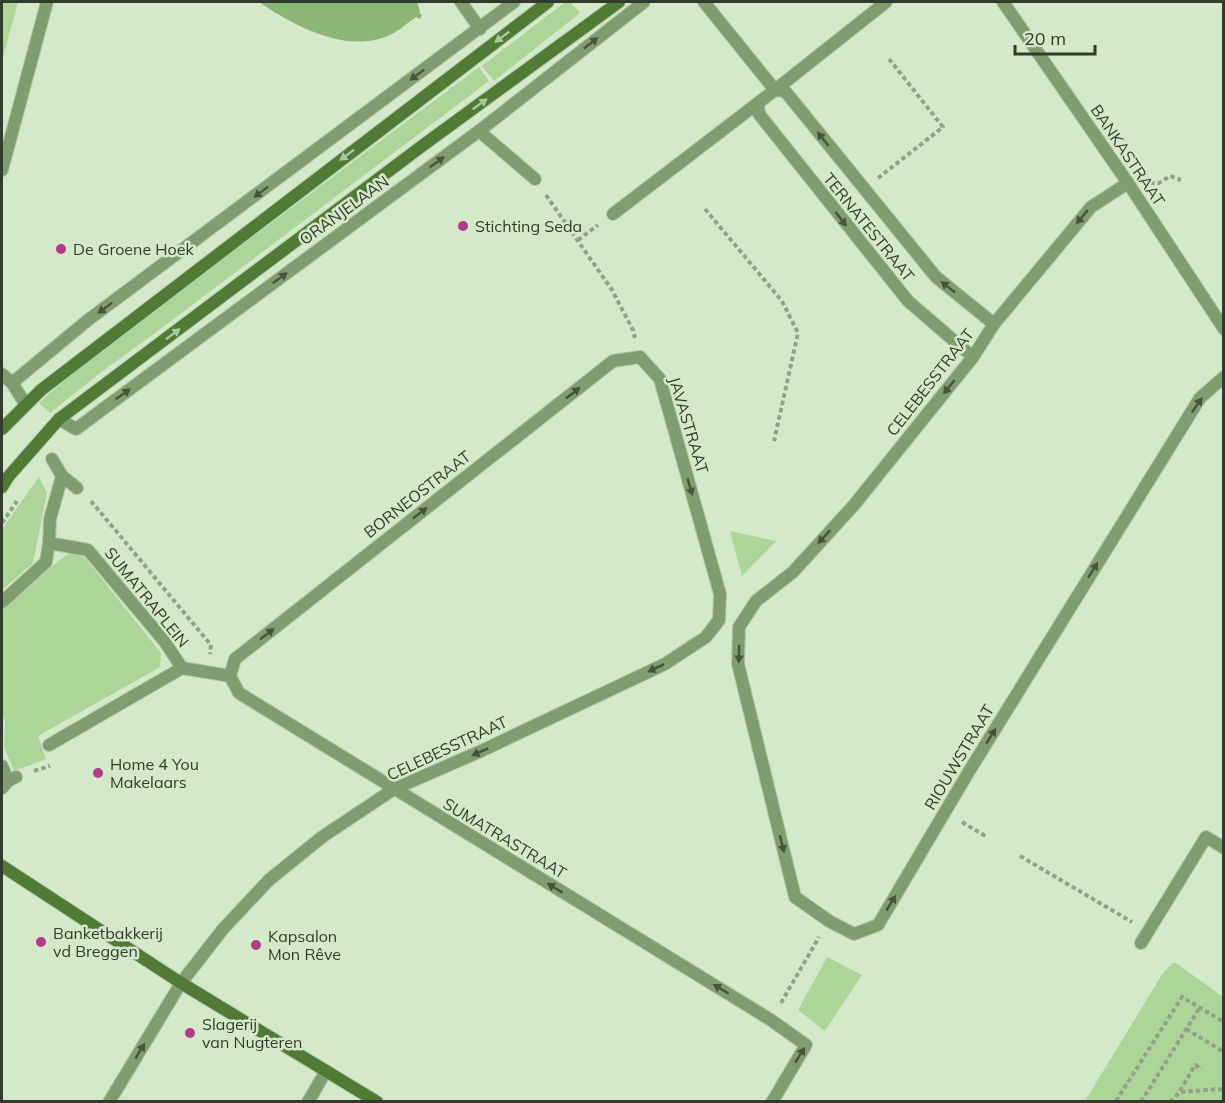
<svg xmlns="http://www.w3.org/2000/svg" width="1225" height="1103" font-family="Mulish,sans-serif">
<rect width="100%" height="100%" fill="#d4e9c9"/>
<g fill="#add597">
<path d="M2,2h16l-16,59z"/>
<path d="M565,2h5l10,11 -86,68 -12,-15z"/>
<path d="M479,67l10,14 -334,252 -55,40 -50,40 -11,-10 43,-38z"/>
<path d="M39,477l8,16 -14,70 -31,27v-61z"/>
<path d="M730,531l46,10 -34,35z"/>
<path d="M74,553l11,5 76,95 -1,14 -122,69 8,23 -32,12 -10,-24 1,-26 -3,-8v-107l64,-51z"/>
<path d="M827,957l35,18 -37,56 -27,-21z"/>
<path d="M1173,963h3l47,34v104h-138l78,-128z"/>
</g>
<path fill="#8bb673" d="M259,2h158l3,9 -1,2 3,2 -2,4 -4,-2c-10,7 -19,16 -31,20 -41,16 -94,-13 -126,-35z"/>
<g fill="none" stroke-linecap="round" stroke-linejoin="round">
<defs>
<g id="street">
<path d="M461,2l19,27"/>
<path d="M704,2l71,88 111,-88"/>
<path d="M1003,2l125,181 96,146"/>
<path d="M479,131l56,48"/>
<path d="M2,170l45,-168"/>
<path d="M1128,183l-37,24 -97,117 -21,33 -119,148 -61,67 -37,29 -17,26 -1,37 57,233 34,24 25,13 24,-9 90,-152 232,-375 24,-21"/>
<path d="M613,214l145,-111"/>
<path d="M973,357l-65,-56 -149,-187 -1,-11 17,-13 10,1 151,186 58,47"/>
<path d="M2,374l10,9 14,22"/>
<path d="M12,383l76,-63 426,-318"/>
<path d="M59,419l17,10 403,-298 165,-129"/>
<path d="M52,459l10,17 -12,43 -1,24 39,7 77,92 17,26"/>
<path d="M62,476l15,12"/>
<path d="M2,602l44,-40 3,-19"/>
<path d="M230,676l9,17 532,327 35,25 -34,57"/>
<path d="M49,745l133,-77 48,8"/>
<path d="M2,766l6,15"/>
<path d="M2,788l6,-7 8,-4"/>
<path d="M1141,943l65,-106 18,11"/>
<path d="M109,1102l72,-119 42,-54 46,-49 53,-43 72,-48 87,-38 184,-87 41,-27 13,-17 1,-26 -60,-215 -20,-22 -27,4 -378,298 -5,17"/>
<path d="M308,1102l18,-31"/>
</g>
<g id="secondary">
<path d="M2,429l39,-39 507,-388"/>
<path d="M2,487l6,-10 51,-58 363,-273 197,-144"/>
<path d="M2,866l179,117 196,119"/>
</g>
</defs>
<use href="#street" stroke="#b4c6aa" stroke-width="14"/>
<use href="#secondary" stroke="#b4c6aa" stroke-width="14"/>
<g stroke="#93a38a" stroke-width="4" stroke-dasharray="4.5 3" stroke-linecap="butt">
<path d="M878,178l65,-51 -54,-68"/>
<path d="M1150,183h9l11,-7 11,4"/>
<path d="M546,195l66,95 21,40 2,8"/>
<path d="M705,209l77,92 16,32 -24,108"/>
<path d="M578,240l20,-15"/>
<path d="M91,501l120,144 -1,9"/>
<path d="M2,523l15,-22"/>
<path d="M34,771l16,-5"/>
<path d="M962,822l25,15"/>
<path d="M1020,856l112,66"/>
<path d="M781,1003l38,-66"/>
<path d="M1186,1029l38,23"/>
<path d="M1180,1091l15,-26 7,4"/>
<path d="M1116,1101l66,-104 42,25"/>
<path d="M1141,1102l59,-95"/>
<path d="M1170,1102l10,-10 39,-3 5,2"/>
</g>
<use href="#street" stroke="#7f9d6f" stroke-width="12"/>
<use href="#secondary" stroke="#507b35" stroke-width="12"/>
</g>
<defs><path id="oneway-solid" d="M-6-.8H1V-3.2L6.5 0L1 3.2V.8H-6Z" transform="scale(1.5)"/></defs>
<g fill="#acc89d">
<use href="#oneway-solid" transform="translate(502 37) rotate(143)"/>
<use href="#oneway-solid" transform="translate(480 104) rotate(-36)"/>
<use href="#oneway-solid" transform="translate(347 155) rotate(143)"/>
<use href="#oneway-solid" transform="translate(173 334) rotate(-37)"/>
</g>
<g fill="#46543e">
<use href="#oneway-solid" transform="translate(591 43) rotate(-38)"/>
<use href="#oneway-solid" transform="translate(417 75) rotate(143)"/>
<use href="#oneway-solid" transform="translate(823 139) rotate(-129)"/>
<use href="#oneway-solid" transform="translate(437 162) rotate(-36)"/>
<use href="#oneway-solid" transform="translate(261 192) rotate(143)"/>
<use href="#oneway-solid" transform="translate(1082 217) rotate(130)"/>
<use href="#oneway-solid" transform="translate(841 219) rotate(52)"/>
<use href="#oneway-solid" transform="translate(280 278) rotate(-36)"/>
<use href="#oneway-solid" transform="translate(948 287) rotate(-142)"/>
<use href="#oneway-solid" transform="translate(105 308) rotate(143)"/>
<use href="#oneway-solid" transform="translate(949 387) rotate(129)"/>
<use href="#oneway-solid" transform="translate(573 393) rotate(-38)"/>
<use href="#oneway-solid" transform="translate(123 394) rotate(-36)"/>
<use href="#oneway-solid" transform="translate(1197 405) rotate(-56)"/>
<use href="#oneway-solid" transform="translate(690 487) rotate(74)"/>
<use href="#oneway-solid" transform="translate(420 513) rotate(-38)"/>
<use href="#oneway-solid" transform="translate(824 537) rotate(132)"/>
<use href="#oneway-solid" transform="translate(1093 570) rotate(-58)"/>
<use href="#oneway-solid" transform="translate(267 634) rotate(-38)"/>
<use href="#oneway-solid" transform="translate(739 654) rotate(91)"/>
<use href="#oneway-solid" transform="translate(656 668) rotate(154)"/>
<use href="#oneway-solid" transform="translate(991 736) rotate(-58)"/>
<use href="#oneway-solid" transform="translate(480 752) rotate(156)"/>
<use href="#oneway-solid" transform="translate(782 844) rotate(76)"/>
<use href="#oneway-solid" transform="translate(555 888) rotate(-149)"/>
<use href="#oneway-solid" transform="translate(891 903) rotate(-59)"/>
<use href="#oneway-solid" transform="translate(721 989) rotate(-149)"/>
<use href="#oneway-solid" transform="translate(140 1051) rotate(-59)"/>
<use href="#oneway-solid" transform="translate(800 1055) rotate(-58)"/>
</g>
<g fill="#b73a8a" stroke="#d4e9c9" stroke-width="2">
<circle cx="463" cy="226" r="6"/>
<circle cx="61" cy="249" r="6"/>
<circle cx="98" cy="773" r="6"/>
<circle cx="41" cy="942" r="6"/>
<circle cx="256" cy="945" r="6"/>
<circle cx="190" cy="1033" r="6"/>
</g>
<g text-anchor="middle" stroke-width="5" stroke-linejoin="round" paint-order="stroke">
<g font-size="16" fill="#333b2e" stroke="#d4e9c9">
<text transform="translate(1128 155) rotate(56)" y="6">BANKASTRAAT</text>
<text transform="translate(344 210) rotate(-36)" y="6">ORANJELAAN</text>
<text transform="translate(869 227) rotate(51)" y="6">TERNATESTRAAT</text>
<text transform="translate(930 382) rotate(-52)" y="6">CELEBESSTRAAT</text>
<text transform="translate(689 425) rotate(73)" y="6">JAVASTRAAT</text>
<text transform="translate(417 494) rotate(-38)" y="6">BORNEOSTRAAT</text>
<text transform="translate(147 597) rotate(51)" y="6">SUMATRAPLEIN</text>
<text transform="translate(447 748) rotate(-25)" y="6">CELEBESSTRAAT</text>
<text transform="translate(959 757) rotate(-59)" y="6">RIOUWSTRAAT</text>
<text transform="translate(505 838) rotate(31)" y="6">SUMATRASTRAAT</text>
</g>
<g font-size="16" fill="#333b2e" stroke="#d4e9c9" text-anchor="start">
<text x="475" y="232">Stichting Seda</text>
<text x="73" y="255">De Groene Hoek</text>
<text x="110" y="770">Home 4 You<tspan x="110" dy="18">Makelaars</tspan></text>
<text x="53" y="939">Banketbakkerij<tspan x="53" dy="18">vd Breggen</tspan></text>
<text x="268" y="942">Kapsalon<tspan x="268" dy="18">Mon Rêve</tspan></text>
<text x="202" y="1030">Slagerij<tspan x="202" dy="18">van Nugteren</tspan></text>
</g>
</g>
<rect width="1225" height="1103" fill="none" stroke="#333b2e" stroke-width="6"/>
<path d="M1015 45v9h80v-9" fill="none" stroke="#333b2e" stroke-width="3"/>
<text x="1024" y="45" font-size="18" fill="#333b2e" stroke="#d4e9c9" stroke-width="4.5" paint-order="stroke">20 m</text>
</svg>
